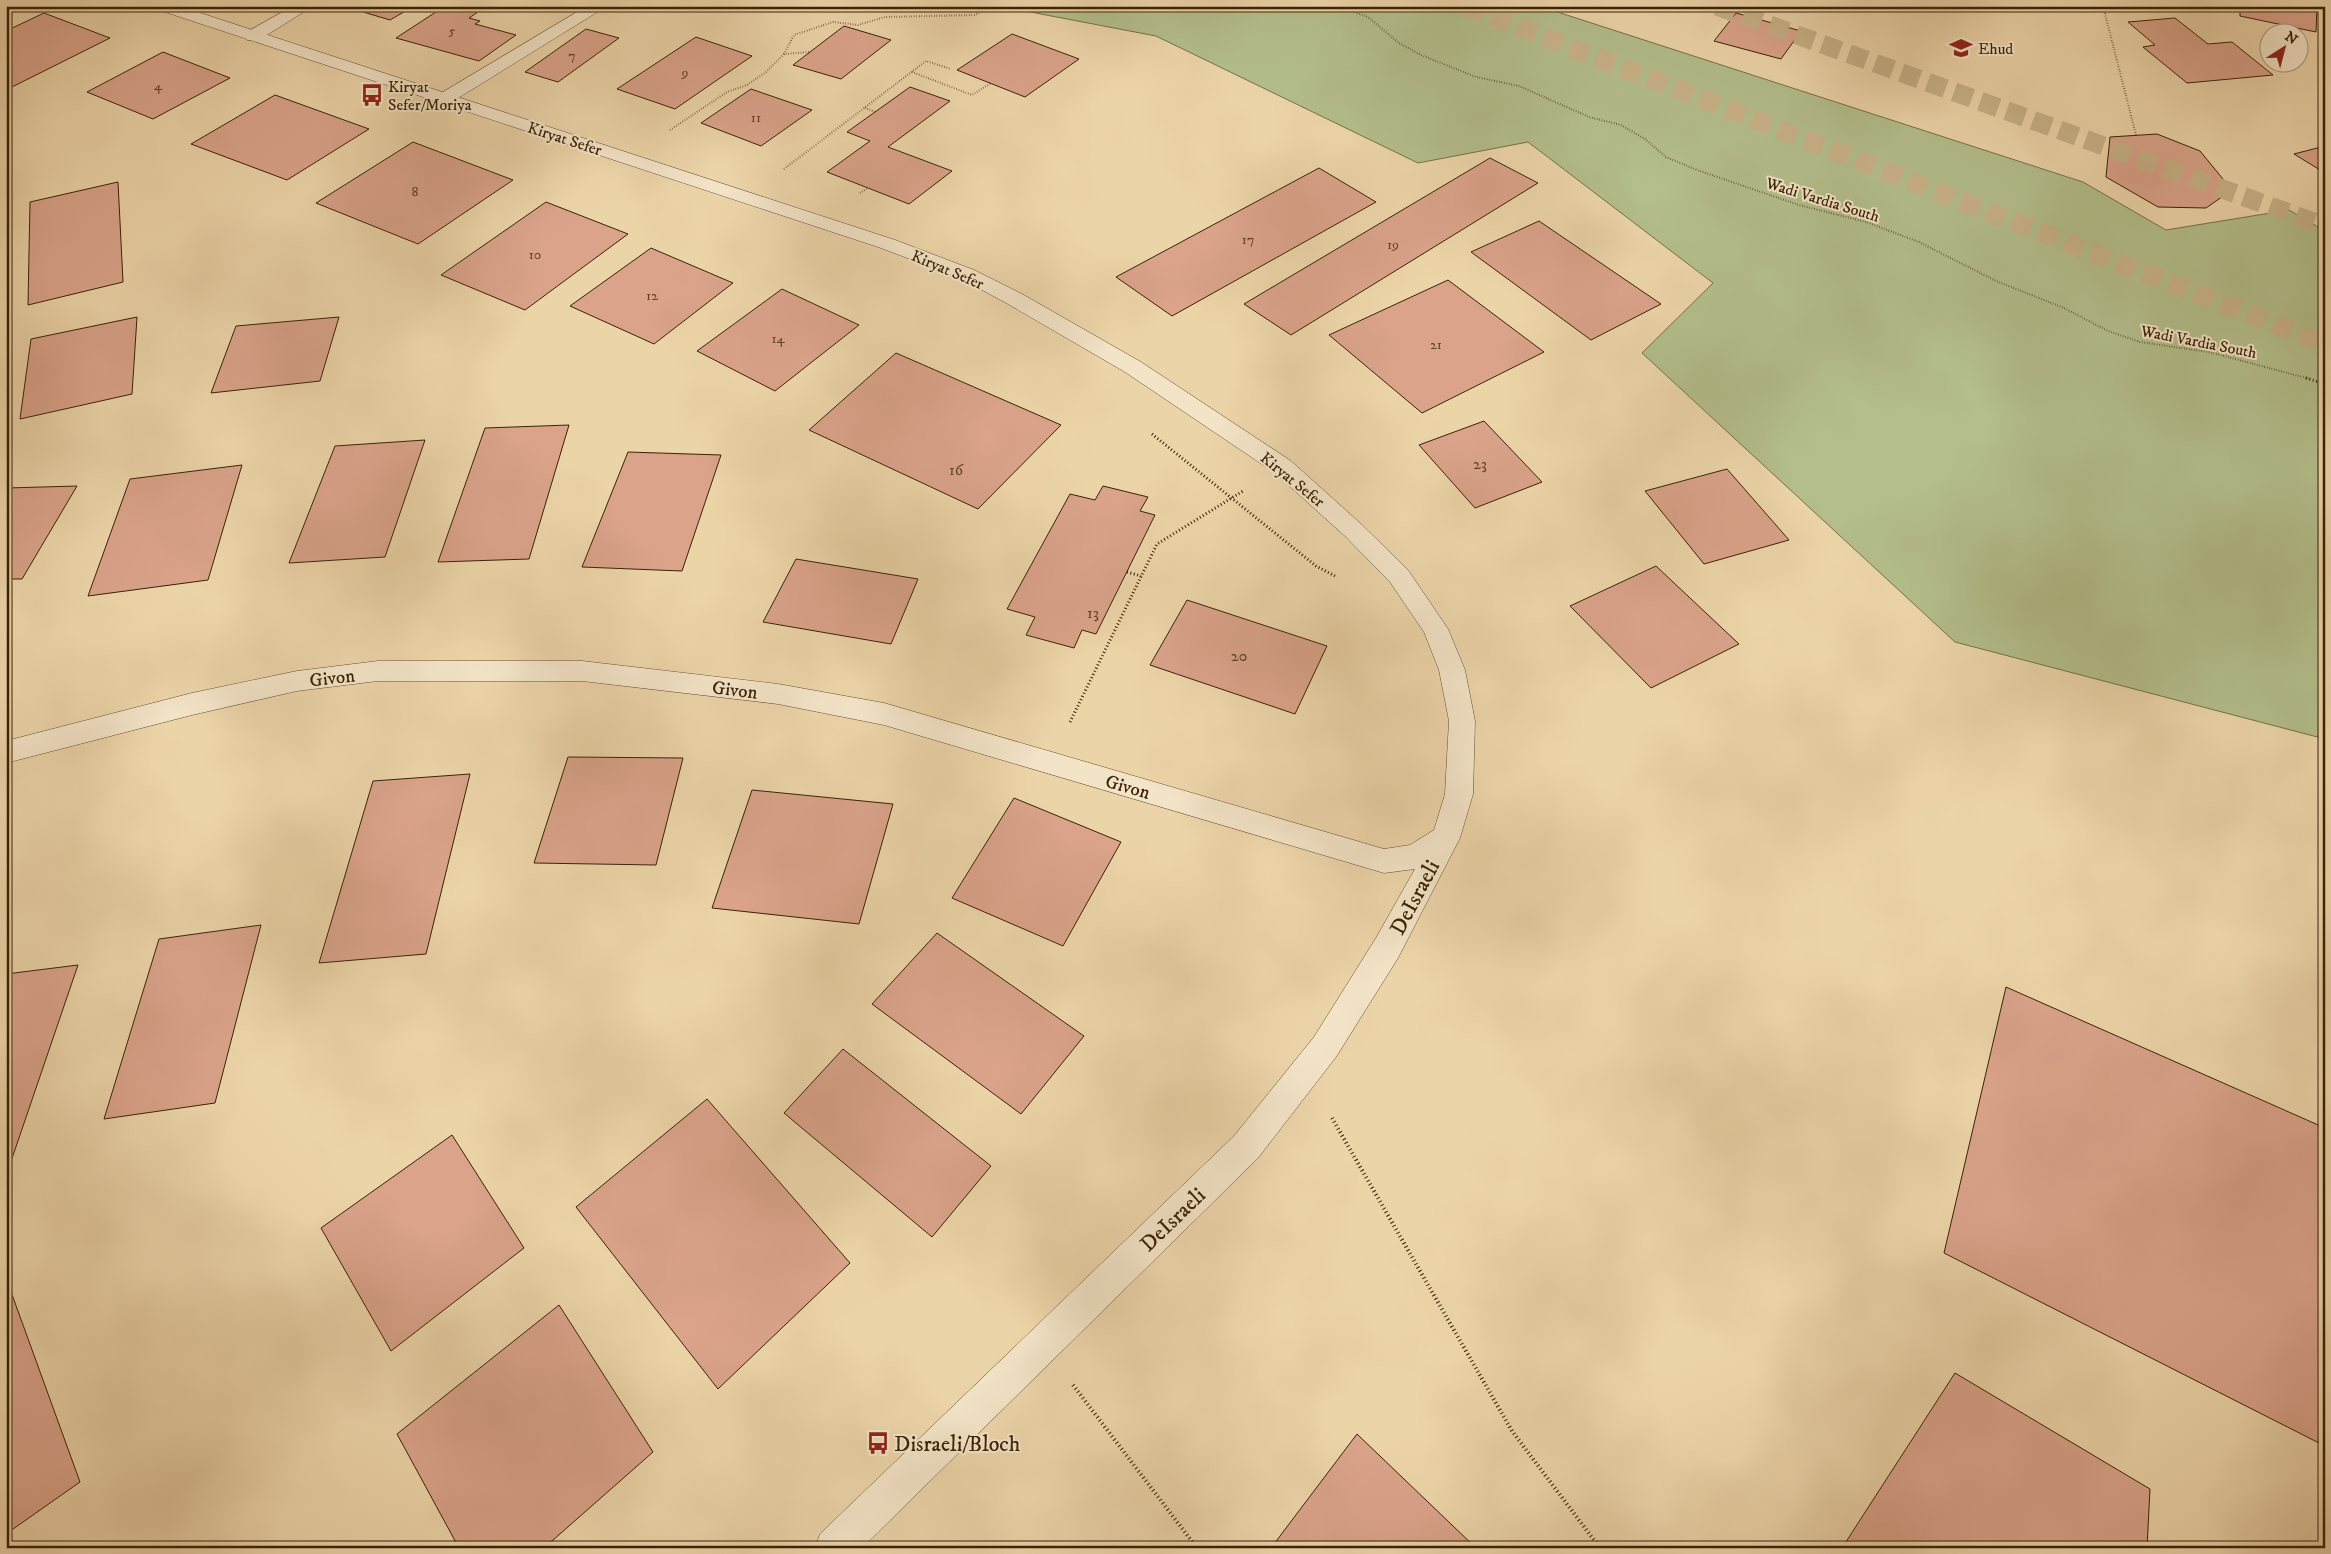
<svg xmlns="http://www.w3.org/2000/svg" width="2331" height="1554" font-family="'IM FELL DW Pica',serif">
<rect width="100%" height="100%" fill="#ecd4a9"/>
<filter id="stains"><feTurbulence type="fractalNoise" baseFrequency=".004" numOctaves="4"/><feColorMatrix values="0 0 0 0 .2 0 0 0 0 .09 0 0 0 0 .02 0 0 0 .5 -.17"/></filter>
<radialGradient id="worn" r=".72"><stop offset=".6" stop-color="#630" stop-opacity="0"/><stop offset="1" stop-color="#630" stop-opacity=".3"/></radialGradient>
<path fill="#b3be8b" stroke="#767048" d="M999,6h540l544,176 83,48 123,-20 36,21v508l-370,-97 -313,-289 71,-70 -185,-141 -110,21 -262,-127z"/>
<g fill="#daa38a" stroke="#392304">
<path d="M343,6h71l-24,14z"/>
<path d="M445,6h11l22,6 -9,6 11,3 -5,3 41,11 -37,26 -83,-23z"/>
<path d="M1653,6h30l-3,6z"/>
<path d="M2240,6h77l-1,26 -76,-16z"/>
<path d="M44,13l66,25 -104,52v-59z"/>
<path d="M1736,13l65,18 -20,28 -67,-18z"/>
<path d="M2175,18l33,26 24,-2 41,33 -86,8 -44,-36 12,-2 -27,-23z"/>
<path d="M844,26l47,14 -50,39 -48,-14z"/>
<path d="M586,29l33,9 -61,44 -33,-10z"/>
<path d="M1012,34l67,25 -54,38 -68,-27z"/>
<path d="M696,37l56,19 -77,53 -58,-20z"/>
<path d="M163,52l67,26 -77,41 -66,-27z"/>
<path d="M910,87l40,14 -62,46 64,24 -43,33 -82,-32 43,-31 -23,-9z"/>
<path d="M751,89l61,21 -51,36 -60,-23z"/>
<path d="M275,95l94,34 -82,51 -96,-36z"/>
<path d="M2157,134l43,17 32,39 -26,18 -48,-1 -52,-30 4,-40z"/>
<path d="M413,142l100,38 -95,64 -102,-41z"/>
<path d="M2325,146v27l-31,-19z"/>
<path d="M1490,158l48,25 -247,152 -47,-31z"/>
<path d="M1319,168l57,34 -204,114 -56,-39z"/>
<path d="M118,182l5,100 -95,23 2,-103z"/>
<path d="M546,202l82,32 -103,76 -84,-35z"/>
<path d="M1539,221l122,83 -70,36 -120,-88z"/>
<path d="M651,248l82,35 -79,61 -84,-38z"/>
<path d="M1448,280l96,72 -122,61 -93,-78z"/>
<path d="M782,289l77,36 -84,66 -78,-40z"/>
<path d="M137,317l-5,77 -112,25 11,-80z"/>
<path d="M339,317l-19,64 -109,12 25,-67z"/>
<path d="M896,353l165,72 -83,84 -169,-79z"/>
<path d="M1484,421l58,61 -67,26 -56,-63z"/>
<path d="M569,425l-40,134 -91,3 47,-134z"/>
<path d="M425,440l-40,117 -96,6 46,-117z"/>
<path d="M628,452l93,3 -39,116 -100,-4z"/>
<path d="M242,465l-34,115 -120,16 42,-117z"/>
<path d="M1727,469l62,71 -85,24 -59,-73z"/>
<path d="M77,486l-55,93h-16v-91z"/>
<path d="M1103,486l45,11 -8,14 15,4 -59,119 -14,-4 -8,18 -48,-13 9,-18 -28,-8 63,-115 25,6z"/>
<path d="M796,559l122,20 -27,65 -128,-22z"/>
<path d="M1656,566l83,78 -88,44 -81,-82z"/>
<path d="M1187,600l140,46 -32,68 -145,-49z"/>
<path d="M568,757l115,1 -27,107 -122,-2z"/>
<path d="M470,774l-44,180 -107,9 54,-182z"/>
<path d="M752,790l141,14 -34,120 -147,-16z"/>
<path d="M1014,798l107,44 -58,104 -111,-48z"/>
<path d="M261,925l-46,178 -111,16 55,-180z"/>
<path d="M937,933l147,103 -63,78 -149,-110z"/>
<path d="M78,965l-72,211v-202z"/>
<path d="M2006,987l319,141v231l-6,84 -375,-190z"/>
<path d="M843,1049l148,117 -59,71 -148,-124z"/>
<path d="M707,1099l143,164 -132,126 -142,-182z"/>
<path d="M452,1135l72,113 -133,103 -70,-123z"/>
<path d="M6,1278l74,204 -74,52z"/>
<path d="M559,1305l94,147 -109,96h-85l-62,-114z"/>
<path d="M1955,1373l195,116 -3,59h-305z"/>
<path d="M1357,1434l119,114h-205z"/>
</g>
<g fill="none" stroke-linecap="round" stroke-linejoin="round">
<g stroke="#c8b188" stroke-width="19" stroke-dasharray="19 9" stroke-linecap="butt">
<path d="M1466,6l859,338"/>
<path d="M1717,6l608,220"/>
</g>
<defs>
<g id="lane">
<path d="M293,6h20l-54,34h-12l-2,-4 2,-4z"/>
<path d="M587,6h20l-157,97h-12l-3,-4 3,-4z"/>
</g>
<path id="street" d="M154,6h25l716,234 79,30 48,24 119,68 150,99 70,63 47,46 40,59 17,41 10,51 -2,73 -13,44 -62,120 -62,99 -78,101 -396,390h-47l5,-14 414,-398 80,-99 62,-99 39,-69 -31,4 -500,-148 -106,-21 -196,-23h-204l-81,10 -105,24 -186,48v-22l186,-48 105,-22 81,-10h204l196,23 106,19 500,146 26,-4 24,-15 11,-36 4,-73 -10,-51 -15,-38 -34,-50 -45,-46 -70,-63 -150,-101 -117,-68 -48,-26 -79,-30 -725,-239z"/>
</defs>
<use href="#lane" stroke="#664f2d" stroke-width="1"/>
<use href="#street" stroke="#664f2d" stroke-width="1"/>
<g stroke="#392304" stroke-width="2" stroke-dasharray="0.5 2" stroke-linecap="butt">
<path d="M1328,6l21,4 19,7 31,26 22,12 55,22 43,9 70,31 32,8 24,14 21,18 31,13 102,35 67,17 53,20 77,39 68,27 44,23 32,11 69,10 101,27"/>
<path d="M2103,6l33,129"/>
<path d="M784,54l10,-19 39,-13 25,3 27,-8 90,-2 15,-9"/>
<path d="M912,72l60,23 19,-12"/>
<path d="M865,108l10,4"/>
<path d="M670,130l57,-38 20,-7 19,-13 18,-18 26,-2"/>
<path d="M784,169l142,-108 25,8"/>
<path d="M860,193l8,-5"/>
</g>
<g stroke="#392304" stroke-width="3" stroke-dasharray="1 2.5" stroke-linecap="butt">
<path d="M2306,378l19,6"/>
<path d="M1152,434l164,132 19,10"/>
<path d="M1127,572l14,4"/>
<path d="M1070,722l87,-178 86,-53"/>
</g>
<g stroke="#392304" stroke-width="4" stroke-dasharray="1 3" stroke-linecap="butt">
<path d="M1332,1118l180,313 88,117"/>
<path d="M1073,1385l124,163"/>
</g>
<use href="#lane" fill="#f3e3c7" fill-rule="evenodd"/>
<use href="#street" fill="#f3e3c7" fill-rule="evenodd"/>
</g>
<defs>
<symbol id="school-bare" viewBox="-9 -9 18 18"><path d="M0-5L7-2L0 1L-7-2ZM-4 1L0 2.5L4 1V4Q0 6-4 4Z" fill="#8f2418" stroke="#f3e3c7" stroke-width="2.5" paint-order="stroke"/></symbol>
<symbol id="bus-bare" viewBox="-9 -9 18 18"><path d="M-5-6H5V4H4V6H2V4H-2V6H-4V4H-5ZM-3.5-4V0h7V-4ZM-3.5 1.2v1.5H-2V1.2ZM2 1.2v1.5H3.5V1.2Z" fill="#8f2418" stroke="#f3e3c7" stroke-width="2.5" paint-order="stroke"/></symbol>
</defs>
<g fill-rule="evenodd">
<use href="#school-bare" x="1945" y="32" width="32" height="32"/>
<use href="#bus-bare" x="356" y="79" width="32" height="32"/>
<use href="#bus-bare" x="862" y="1427" width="32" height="32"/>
</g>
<g text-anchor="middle" stroke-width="4" stroke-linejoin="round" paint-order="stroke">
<g font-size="14" fill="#614326">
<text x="452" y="35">5</text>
<text x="572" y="60">7</text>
<text x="685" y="77">9</text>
<text x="158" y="90">4</text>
<text x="756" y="122">11</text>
<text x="415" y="196">8</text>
<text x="1248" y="244">17</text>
<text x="1393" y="249">19</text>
<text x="535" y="259">10</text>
<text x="652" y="300">12</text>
<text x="778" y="343">14</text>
<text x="1436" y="349">21</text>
</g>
<g font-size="16" fill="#392304" stroke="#f3e3c7" text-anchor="start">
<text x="1978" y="54">Ehud</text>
<text x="388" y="92">Kiryat<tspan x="388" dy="18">Sefer/Moriya</tspan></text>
</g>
<g font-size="16" fill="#392304" stroke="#f3e3c7">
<text transform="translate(565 138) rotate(18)" y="6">Kiryat Sefer</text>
<text transform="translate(1823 199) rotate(17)" y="6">Wadi Vardia South</text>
<text transform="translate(948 269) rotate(23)" y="6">Kiryat Sefer</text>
<text transform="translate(2199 341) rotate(11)" y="6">Wadi Vardia South</text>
<text transform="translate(1293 479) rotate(39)" y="6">Kiryat Sefer</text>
</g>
<g font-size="16" fill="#614326">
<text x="1480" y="469">23</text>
<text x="956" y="475">16</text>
<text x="1093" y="618">13</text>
<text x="1239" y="661">20</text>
</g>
<g font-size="19" fill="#392304" stroke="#f3e3c7">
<text transform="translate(332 677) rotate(-7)" y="7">Givon</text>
<text transform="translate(735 689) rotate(7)" y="7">Givon</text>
<text transform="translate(1128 786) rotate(16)" y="7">Givon</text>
</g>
<g font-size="22" fill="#392304" stroke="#f3e3c7">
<text transform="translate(1414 897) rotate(-62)" y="8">DeIsraeli</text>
<text transform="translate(1172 1219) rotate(-44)" y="8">DeIsraeli</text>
</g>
<g font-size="22" fill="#392304" stroke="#f3e3c7" text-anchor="start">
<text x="894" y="1451">Disraeli/Bloch</text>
</g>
</g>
<rect width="2331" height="1554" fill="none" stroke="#ecd4a9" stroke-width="25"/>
<rect x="8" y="8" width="2316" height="1539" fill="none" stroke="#392304" stroke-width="2.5"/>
<rect x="12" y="12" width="2306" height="1529" fill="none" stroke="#392304"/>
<g transform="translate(2284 48) rotate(36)"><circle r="24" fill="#f3e3c7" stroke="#a99679"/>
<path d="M0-4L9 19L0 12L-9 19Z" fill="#8f2418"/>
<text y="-8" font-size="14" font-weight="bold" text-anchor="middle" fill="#392304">N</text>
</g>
<rect width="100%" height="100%" filter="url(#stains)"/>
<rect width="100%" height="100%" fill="url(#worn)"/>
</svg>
